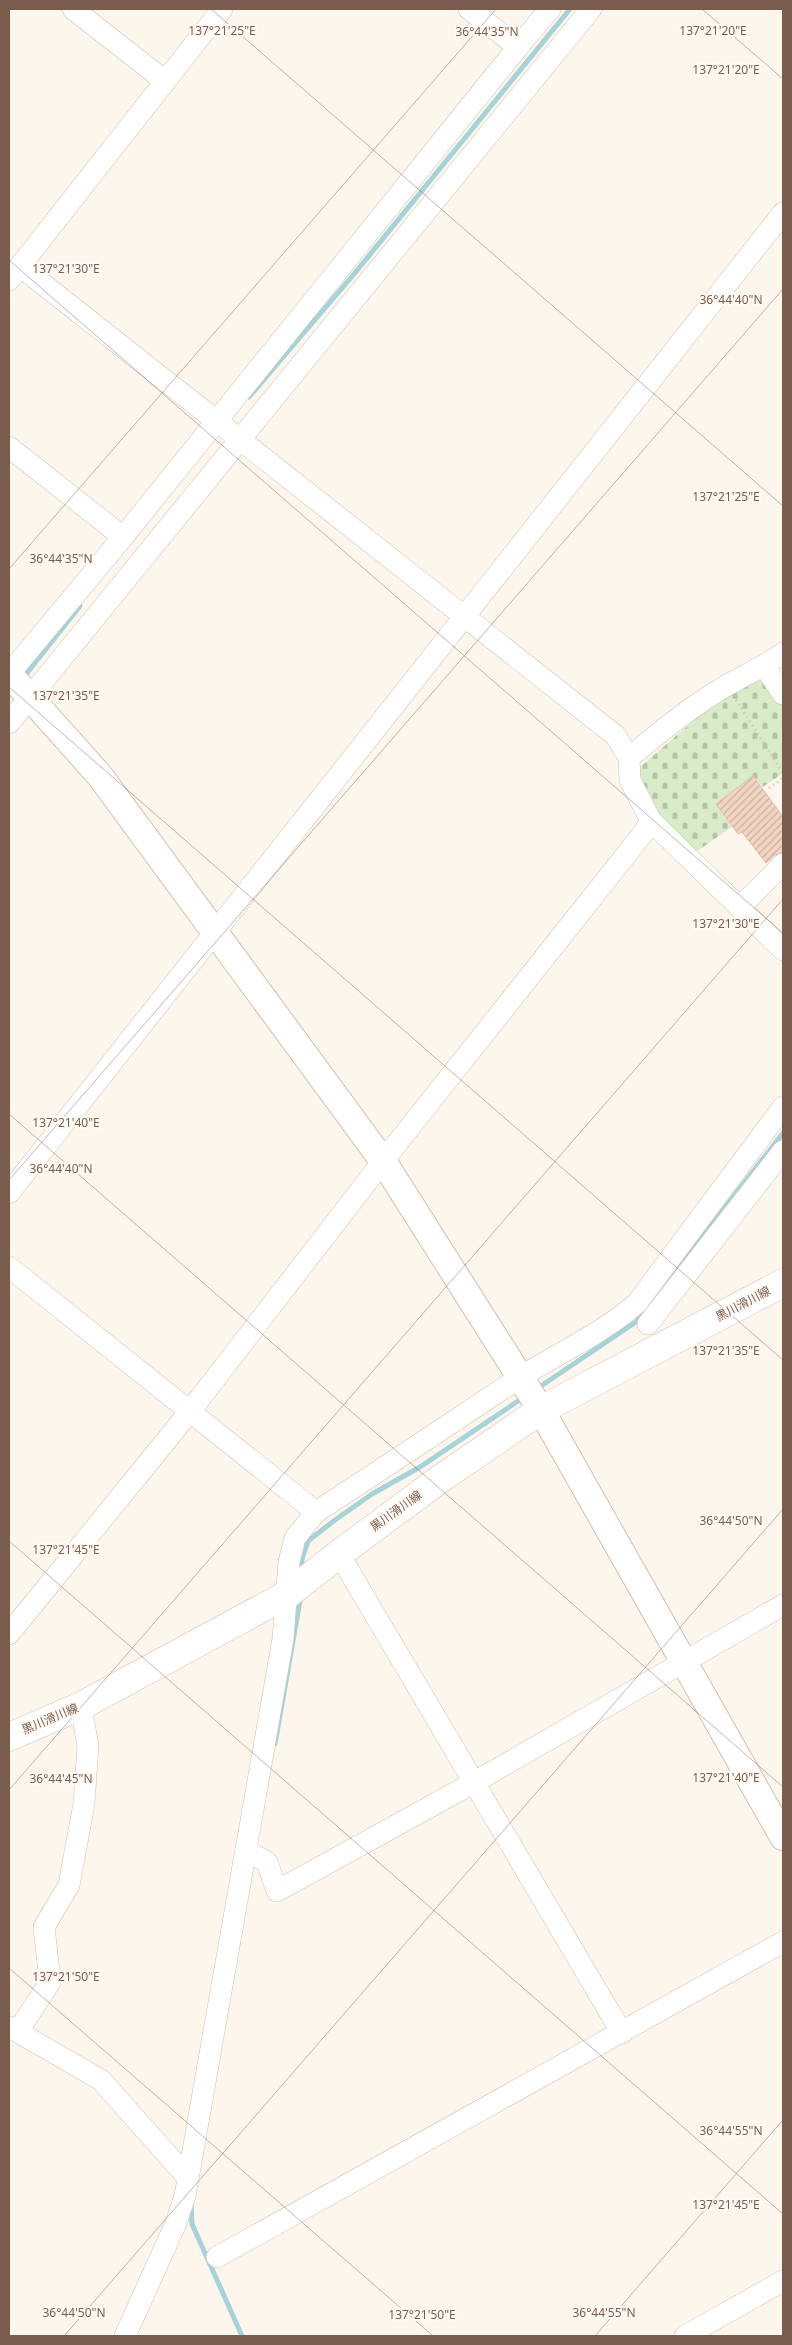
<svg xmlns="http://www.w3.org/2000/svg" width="792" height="2345" font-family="'Noto Sans','Noto Sans JP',sans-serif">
<defs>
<pattern id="cemetery-stones" width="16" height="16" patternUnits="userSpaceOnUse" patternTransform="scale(1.25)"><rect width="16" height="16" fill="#d8ecc9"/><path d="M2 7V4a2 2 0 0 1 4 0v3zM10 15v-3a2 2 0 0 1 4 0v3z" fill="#b4c2a5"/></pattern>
<pattern id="building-hatch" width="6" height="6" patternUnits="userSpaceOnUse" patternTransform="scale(1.25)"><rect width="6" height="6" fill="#f3d5c3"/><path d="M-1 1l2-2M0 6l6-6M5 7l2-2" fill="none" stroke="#cab0a1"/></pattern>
</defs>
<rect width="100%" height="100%" fill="#fdf6ec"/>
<path fill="url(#cemetery-stones)" d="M762,678l21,27v31l-2,2 2,3v32l-20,14 -10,-11 -37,28 16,23 -39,27 -22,-21 -31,-46 -1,-19 76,-66z"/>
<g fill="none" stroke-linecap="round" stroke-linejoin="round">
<g stroke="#a5d3da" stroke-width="5">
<path d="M249,397l105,-123 216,-265"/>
<path d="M23,678l57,-72"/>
<path d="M535,1390l101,-68 147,-189"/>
<path d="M302,1572v-13l6,-18 27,-21 37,-26 48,-27 104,-70"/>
<path d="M275,1744l26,-149"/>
<path d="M191,2205l1,19 50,112"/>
</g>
</g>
<path fill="url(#building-hatch)" stroke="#e6bba3" d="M753,776l30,41v35l-8,3 -9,8 -24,-31 -4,2 -22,-30z"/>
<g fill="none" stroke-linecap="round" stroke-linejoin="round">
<defs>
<g id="minor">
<path d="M73,9l92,72"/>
<path d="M518,47l32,-38"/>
<path d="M20,266l596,470 13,22 1,22 21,41 132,129"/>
<path d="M9,280l213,-271"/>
<path d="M9,447l114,90 -114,137"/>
<path d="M123,537l395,-490 -49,-38"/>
<path d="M764,666l19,28"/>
<path d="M9,723l582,-714"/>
<path d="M629,758c28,-24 56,-47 87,-66 22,-14 46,-24 67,-39"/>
<path d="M740,907l43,-43"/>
<path d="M9,1193l774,-980"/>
<path d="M9,1267l307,245 -21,26 -6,24 -6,77 -98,557 -9,27 -51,113"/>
<path d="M648,1324l135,-173"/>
<path d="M316,1512c68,-44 135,-89 203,-134 39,-25 83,-44 118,-75l146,-196"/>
<path d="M339,1554l283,479"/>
<path d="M9,1634l182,-224 192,-249 262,-330 6,-10"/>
<path d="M246,1851l21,11 10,29 196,-108 310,-178"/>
<path d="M9,2027l92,53 87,98"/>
<path d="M18,2031l32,-49 -6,-55 25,-42 15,-81 4,-58 -7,-40"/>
<path d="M217,2257l566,-315"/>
<path d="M685,2336l98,-55"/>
</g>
<path id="tertiary" d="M9,674l91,102 283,385 158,249 242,427"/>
<path id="secondary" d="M9,1737l72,-31 207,-112 51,-40 101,-75 101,-69 242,-127"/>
</defs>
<use href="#minor" stroke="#d1beb0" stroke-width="22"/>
<use href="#tertiary" stroke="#d1beb0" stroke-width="28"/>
<use href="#secondary" stroke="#d6c0b0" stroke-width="29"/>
<g stroke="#d9b8a5" stroke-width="3" stroke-dasharray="1 4" stroke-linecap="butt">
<path d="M736,700l47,73"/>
<path d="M769,788l14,-10"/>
</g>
<use href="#minor" stroke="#fff" stroke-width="21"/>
<use href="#tertiary" stroke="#fff" stroke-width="26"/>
<use href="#secondary" stroke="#fff" stroke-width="28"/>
</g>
<path fill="none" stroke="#7a5c4d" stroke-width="1" stroke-opacity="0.45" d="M211,9l572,497M702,9l81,70M9,260l774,673M9,569l487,-560M9,687l774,673M9,1114l774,673M9,1180l774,-891M9,1541l774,673M9,1790l774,-891M9,1968l424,368M64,2336l719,-827M595,2336l188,-216"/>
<g text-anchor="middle" stroke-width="4.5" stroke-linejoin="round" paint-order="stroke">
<g font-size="12" fill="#7a5c4d" stroke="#fffaf3">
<text transform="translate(743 1304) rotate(-28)" y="4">黒川滑川線</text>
<text transform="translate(396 1511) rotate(-36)" y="4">黒川滑川線</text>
<text transform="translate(50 1719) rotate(-23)" y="4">黒川滑川線</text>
</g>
</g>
<g font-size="12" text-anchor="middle" fill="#7a5c4d" stroke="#fffaf3" stroke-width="4.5" stroke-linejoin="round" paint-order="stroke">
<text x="222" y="35">137°21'25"E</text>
<text x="713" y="35">137°21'20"E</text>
<text x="487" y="36">36°44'35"N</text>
<text x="726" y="74">137°21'20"E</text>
<text x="66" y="273">137°21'30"E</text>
<text x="731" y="304">36°44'40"N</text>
<text x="726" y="501">137°21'25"E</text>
<text x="61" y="563">36°44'35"N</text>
<text x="66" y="700">137°21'35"E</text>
<text x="726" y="928">137°21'30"E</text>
<text x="66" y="1127">137°21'40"E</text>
<text x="61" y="1173">36°44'40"N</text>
<text x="726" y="1355">137°21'35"E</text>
<text x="731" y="1525">36°44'50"N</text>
<text x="66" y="1554">137°21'45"E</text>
<text x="726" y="1782">137°21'40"E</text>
<text x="61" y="1783">36°44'45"N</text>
<text x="66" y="1981">137°21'50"E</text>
<text x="731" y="2135">36°44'55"N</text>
<text x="726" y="2209">137°21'45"E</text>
<text x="74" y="2317">36°44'50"N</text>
<text x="604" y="2317">36°44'55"N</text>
<text x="422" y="2319">137°21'50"E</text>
</g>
<rect width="792" height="2345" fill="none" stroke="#7a5c4d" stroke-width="20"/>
</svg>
